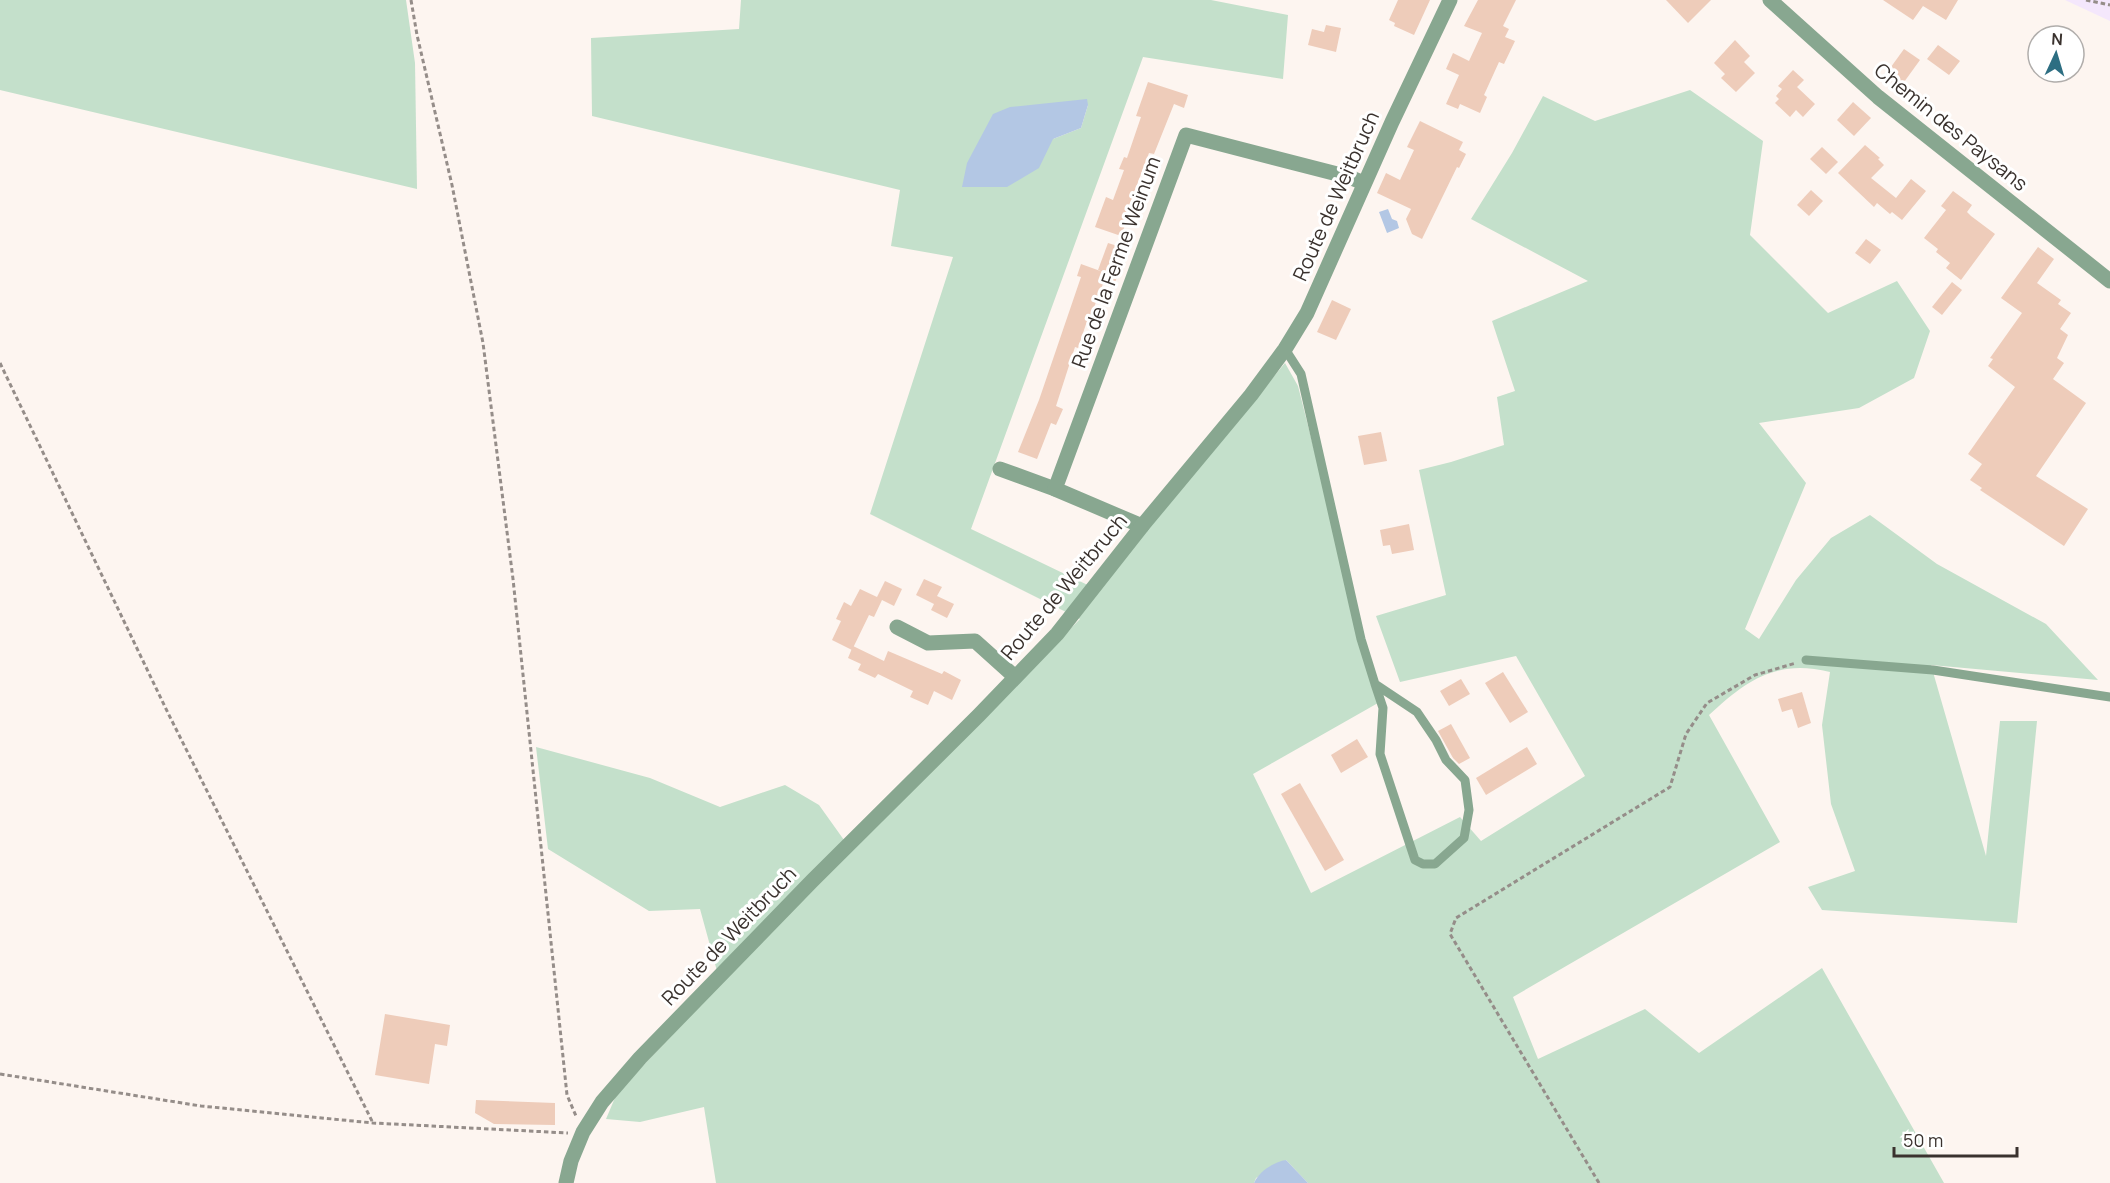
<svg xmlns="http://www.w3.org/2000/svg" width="2110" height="1183" font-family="Manrope,sans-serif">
<rect width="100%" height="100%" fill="#fdf5f0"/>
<path fill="#f4e7fc" d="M2065,0h45v21z"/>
<g fill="#c4e0cb" fill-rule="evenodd">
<path d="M0,0h406l9,63 2,126 -417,-99z"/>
<path d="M741,0h470l77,15 -5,64 -140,-22 -172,472 125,60 189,-226 13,23 80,317 -125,71 58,119 149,-76 21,24 104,-65 -69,-120 -116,26 -24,-66 70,-21 -27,-125 32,-8 53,-17 -7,-48 18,-6 -23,-70 96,-40 -117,-62 41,-66 31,-57 52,25 95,-31 73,51 -13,94 78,78 69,-32 33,50 -16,47 -55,30 -100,15 47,60 -61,146 14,10 37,-59 35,-42 39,-23 67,49 109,60 52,56 -167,-15 55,191 14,-135h37l-20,202 -195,-13 -14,-23 47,-16 -24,-67 -9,-79 8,-53c-54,-13 -83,8 -121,43l71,127 -267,155 25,62 107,-50 54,44 123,-85 122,215h-636l-22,-23 -30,18 -2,5h-538l-12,-76 -64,15 -34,-3 11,-26 259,-272 80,-77 124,-125 -210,-105 83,-257 -62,-11 9,-56 -308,-74 -1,-78 148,-9zM1088,105l-7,23 -28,11z"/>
<path d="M536,747l114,31 70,29 65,-22 34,20 25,35 -127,131 -17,-62 -51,2 -101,-62z"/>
</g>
<g fill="#b3c7e4">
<path d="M1087,99l1,6 -7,23 -28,11 -14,29 -32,19h-45l5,-24 26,-49 17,-7z"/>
<path d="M1388,209l4,10 5,2 2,7 -12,5 -8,-21z"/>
<path d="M1286,1160l22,23h-54c5,-12 20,-21 32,-23z"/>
</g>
<g fill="#eeccba">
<path d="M1398,0h32l-16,35 -20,-9 1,-3 -6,-3z"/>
<path d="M1478,0h38l-13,26 6,3 -4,8 10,4 -11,23 -5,-2 -15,33 3,2 -7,16 -20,-9 -2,5 -12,-5 13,-29 -13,-6 7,-16 16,8 13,-28 -18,-7z"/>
<path d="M1666,0h45l-23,23z"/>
<path d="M1883,0h75l-12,20 -23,-14 -10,14z"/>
<path d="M1326,25l15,3 -5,24 -28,-7 4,-16 12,3z"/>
<path d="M1735,40l15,16 -6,6 11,11 -19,19 -15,-14 4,-4 -11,-11z"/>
<path d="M1938,45l22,16 -11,14 -22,-16z"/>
<path d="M1904,49l16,11 -21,29 -16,-11z"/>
<path d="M1793,70l11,10 -7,7 18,17 -12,13 -7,-7 -6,7 -15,-14 4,-4 -3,-3 6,-7 -4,-3z"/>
<path d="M1148,82l40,13 -4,13 -10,-4 -20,50 -5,-1 -25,66 3,1 -6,16 -26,-9 11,-30 7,3 11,-30 -5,-1 5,-12 3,1 14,-41 -5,-1z"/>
<path d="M1853,102l18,16 -17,18 -17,-16z"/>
<path d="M1420,121l43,21 -4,8 7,4 -7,14 -2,-1 -35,72 -10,-5 -6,-15 5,-10 -34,-16 9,-20 14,7 14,-30 -7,-3z"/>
<path d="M1865,145l15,13 -2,1 6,6 -13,13 25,20 15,-19 15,12 -24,29 -10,-8 -2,2 -13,-11 -3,4 -36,-34z"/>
<path d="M1822,147l16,15 -12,12 -16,-15z"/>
<path d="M1811,190l12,11 -14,15 -12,-11z"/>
<path d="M1953,191l19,14 -5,7 4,4 24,18 -34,46 -15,-12 4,-5 -14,-11 2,-3 -14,-11 22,-28 -5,-4z"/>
<path d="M1866,239l15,11 -11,14 -15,-11z"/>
<path d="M1108,243l16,5 -10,28 -16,-6z"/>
<path d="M2038,247l16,12 -17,24 24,17 -3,4 13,9 -11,16 8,6 -11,23 7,5 -11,16 33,24 -50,73 52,33 -24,37 -84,-56 2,-2 -12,-8 12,-16 -14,-10 47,-67 -27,-21 5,-7 -3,-1 32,-45 -21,-15z"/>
<path d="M1081,264l36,13 -4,11 -10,-4 -12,31h-2l-11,33 -3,-1 -19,59 7,3 -7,16 -5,-2 -14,36 -19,-7 21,-52 42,-123 -4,-1z"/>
<path d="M1952,282l10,8 -20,25 -10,-8z"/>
<path d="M1332,300l19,9 -15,31 -19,-8z"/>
<path d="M1381,432l6,29 -23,4 -6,-29z"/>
<path d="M1409,524l5,26 -22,4 -2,-9 -7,1 -3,-16z"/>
<path d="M924,579l18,8 -5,9 17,8 -7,14 -16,-8 3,-6 -18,-9z"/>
<path d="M885,581l17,8 -8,17 -12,-6 -8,17 -5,-2 -17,35 -20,-10 9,-19 -5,-2 8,-17 7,4 9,-17 17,8z"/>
<path d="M853,646l31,15 4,-10 54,23 2,-3 17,9 -9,20 -18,-9 -6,14 -18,-8 3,-6 -35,-17 -3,4 -17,-8 3,-6 -13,-6z"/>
<path d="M1503,672l25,40 -18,11 -25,-40z"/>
<path d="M1461,679l9,15 -21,12 -9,-15z"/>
<path d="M1802,692l9,31 -13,5 -6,-19 -10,3 -4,-13z"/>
<path d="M1451,724l19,34 -11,6 -6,-6 -15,-27z"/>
<path d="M1357,739l11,18 -27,16 -10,-18z"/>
<path d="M1527,747l10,17 -51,31 -10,-17z"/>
<path d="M1300,783l44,77 -19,11 -44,-77z"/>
<path d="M385,1014l65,11 -3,21 -12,-2 -6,40 -54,-9z"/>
<path d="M476,1100l79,3v22l-61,-1 -19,-11z"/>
</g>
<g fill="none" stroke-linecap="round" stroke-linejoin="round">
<g stroke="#958d89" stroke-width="3" stroke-dasharray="4.5 3" stroke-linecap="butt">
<path d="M411,0l6,35 35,150 31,158 30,236 54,516 9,21"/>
<path d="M2086,0l24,5"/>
<path d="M0,363l168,350 205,410"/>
<path d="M0,1074l201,32 172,17 195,10"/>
<path d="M1599,1183l-149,-249 6,-16 214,-131 16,-53 21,-31 48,-28 41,-12"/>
</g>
<g stroke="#88a790" stroke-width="9">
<path d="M1285,349l16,25 60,265 14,45 42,28 19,28 10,20 19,20 4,30 -5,28 -29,26h-12l-8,-4 -35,-106 3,-46 -8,-24"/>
<path d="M1806,660l127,10 177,27"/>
</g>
<g stroke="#88a790" stroke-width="15">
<path d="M1770,0l108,97 232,184"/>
<path d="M1000,469l55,20"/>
<path d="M1142,526l-87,-37 131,-354 163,42 15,6"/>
<path d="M897,627l31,16 47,-2 40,36"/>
<path d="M566,1183l5,-22 12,-29 19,-30 38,-44 172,-177 167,-166 78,-81 85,-108 109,-131 34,-46 22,-36 85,-191 58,-122"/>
</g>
</g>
<g text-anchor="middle" stroke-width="6" stroke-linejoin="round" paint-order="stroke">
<g font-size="20" fill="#3a322e" stroke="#fff">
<text transform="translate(1951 127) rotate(39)" y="7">Chemin des Paysans</text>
<text transform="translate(1336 196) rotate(-66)" y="7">Route de Weitbruch</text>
<text transform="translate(1116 262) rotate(-70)" y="7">Rue de la Ferme Weinum</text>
<text transform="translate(1064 587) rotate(-50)" y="7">Route de Weitbruch</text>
<text transform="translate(729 936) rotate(-46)" y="7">Route de Weitbruch</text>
</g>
</g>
<g transform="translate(2056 54) rotate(4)"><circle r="28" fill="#ffffff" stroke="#b0adab" stroke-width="1.5"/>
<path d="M0-4.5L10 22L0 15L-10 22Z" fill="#2d6e82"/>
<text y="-9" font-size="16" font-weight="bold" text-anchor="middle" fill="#3a322e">N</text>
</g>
<path d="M1894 1147v9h123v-9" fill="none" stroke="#3a322e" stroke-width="3"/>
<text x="1903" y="1147" font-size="18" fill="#3a322e" stroke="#ffffff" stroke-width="4.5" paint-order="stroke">50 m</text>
</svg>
